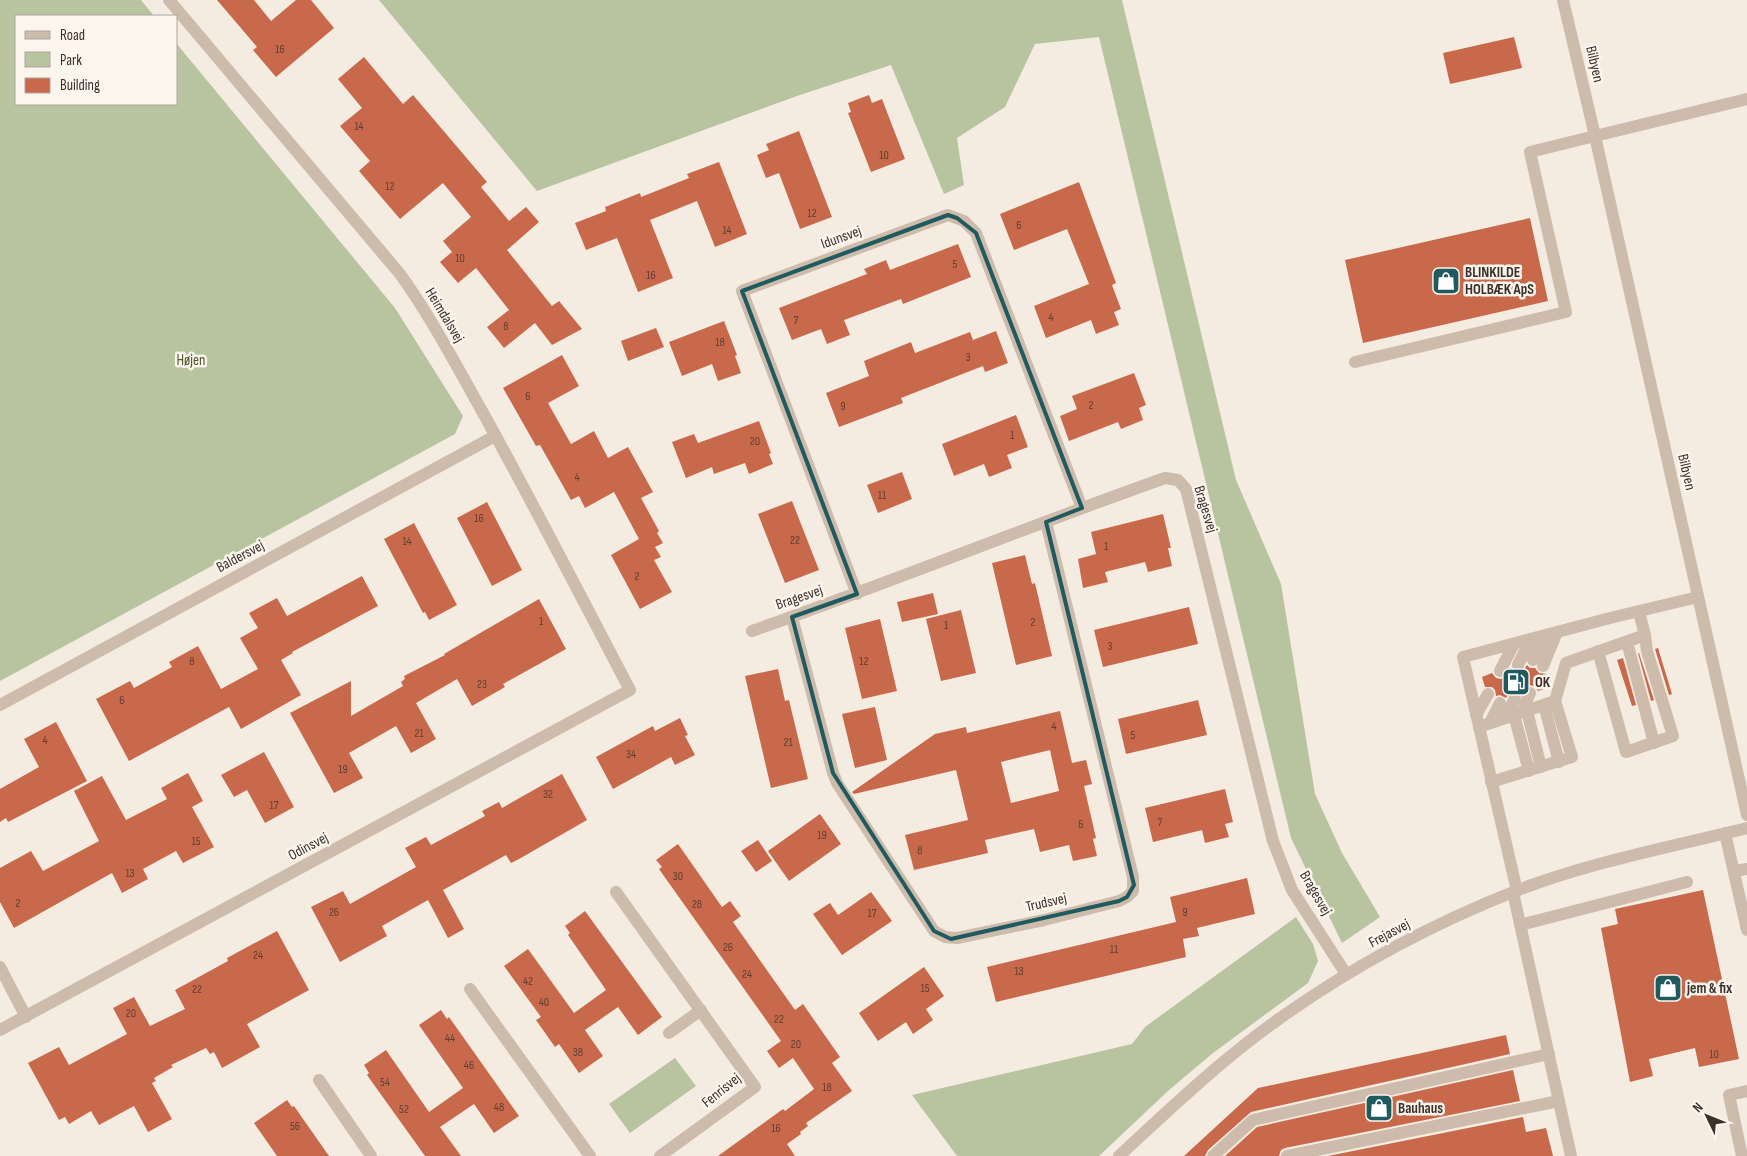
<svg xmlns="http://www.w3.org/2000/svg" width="1747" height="1156" font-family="'Sofia Sans Condensed',sans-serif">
<rect width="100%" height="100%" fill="#f4ebe1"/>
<g fill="#b8c4a0">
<path d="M0,0h141l13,16h-138v88h160v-61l219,265 68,108 -8,18 -455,247z"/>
<path d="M379,0h743l114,480 45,104 34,210 27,59 38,64 -38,26 -51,-105 -192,-801 -64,7 -30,63 -48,31 7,47 -20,9 -53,-129 -94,31 -260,95z"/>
<path d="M1296,917l17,27 5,17 -10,22 -95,70 -44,37 -70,66h-142l-45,-61 220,-51 13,-17z"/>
<path d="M675,1058l21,28 -66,47 -21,-29z"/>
</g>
<g fill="#c8694b" fill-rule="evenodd">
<path d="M217,0h37l17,21 25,-21h15l23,28 -58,49 -23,-27 4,-3z"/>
<path d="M1514,37l8,31 -72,16 -7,-31z"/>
<path d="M364,57l39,47 10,-9 74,87 -6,5 28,34 17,-14 13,15 -32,28 45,56 7,-5 23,28 -30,16 -17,-22 -31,25 -17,-21 22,-17 -33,-42 -18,15 -18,-21 12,-10 -9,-11 28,-24 -28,-34 -43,36 -41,-48 11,-10 -30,-35 22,-18 -24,-29z"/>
<path d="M869,95l3,8 10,-4 23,60 -34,13 -23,-59 3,-1 -3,-9z"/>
<path d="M799,131l33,86 -32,12 -21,-56 -13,5 -9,-23 12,-5 -3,-6z"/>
<path d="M719,162l28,72 -32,13 -18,-46 -47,19 23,58 -35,14 -21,-54 -31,12 -11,-27 31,-12 -1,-4 35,-14 1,4 48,-19 -2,-4z"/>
<path d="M1079,182l37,101 -4,2 9,24 -7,3 5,13 -23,9 -5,-14 -45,18 -12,-32 55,-22 -22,-55 -53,21 -14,-36z"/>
<path d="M1530,218l18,83 -185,42 -18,-83z"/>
<path d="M958,244l13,33 -68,27 -2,-5 -57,21 6,15 -23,9 -6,-15 -29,11 -13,-32 88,-34 -3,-5 22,-9 4,10z"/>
<path d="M724,321l13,34 -2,1 6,17 -23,8 -6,-17 -30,12 -13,-34z"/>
<path d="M656,328l8,19 -36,14 -7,-20z"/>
<path d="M996,331l12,32 -23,9 -2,-6 -82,32 2,5 -64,24 -13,-34 43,-17 -5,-15 47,-19 4,11 55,-21 3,8z"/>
<path d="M562,355l17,31 -31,17 23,41 23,-13 14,27 20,-11 25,45 -12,6 18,33 -2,2 6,10 -8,4 6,10 -7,3 18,32 -32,17 -29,-54 28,-16 -25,-47 -29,16 -6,-12 -8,4 -31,-55 -4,1 -33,-58z"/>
<path d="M1134,373l12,32 -7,3 4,12 -22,9 -3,-7 -49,19 -9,-25 17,-7 -5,-13z"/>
<path d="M1016,415l12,32 -21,8 5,13 -23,9 -5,-13 -30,12 -12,-32z"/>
<path d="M759,421l12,32 -2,1 4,10 -24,10 -4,-11 -31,11 -2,-7 -26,11 -14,-36 22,-8 4,9z"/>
<path d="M902,472l10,27 -34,14 -11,-28z"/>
<path d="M792,501l27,69 -34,13 -27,-69z"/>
<path d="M487,502l35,68 -30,16 -35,-68z"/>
<path d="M1163,514l8,34h-3l4,18 -24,6 -3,-10 -40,10 3,10 -25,6 -5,-29 18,-5 -5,-22z"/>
<path d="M414,523l43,82 -28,15 -4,-8 -2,1 -39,-74z"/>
<path d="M1025,555l7,29 3,-1 17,73 -36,9 -24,-102z"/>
<path d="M362,576l16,30 -86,46 1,1 -12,7 20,35 -60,34 -12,-22 -100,54 -33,-62 34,-18 4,7 38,-21 -3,-5 29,-16 23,43 37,-20 -18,-31 18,-10 -9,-15 28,-15 10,18z"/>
<path d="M933,593l5,21 -36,8 -5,-20z"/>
<path d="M539,599l27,50 -63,35 2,3 -33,19 -15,-27 -41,24 20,36 -25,14 -15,-27 -47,27 14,25 -29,15 -44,-80 61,-32v35l52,-30 -2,-4 4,-3 -1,-3 41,-21 -1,-1z"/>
<path d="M1189,607l9,37 -95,23 -9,-37z"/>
<path d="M961,610l15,63 -35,8 -15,-62z"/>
<path d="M880,619l17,72 -35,8 -17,-71z"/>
<path d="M1658,648l14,46 -3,1 -14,-46z"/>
<path d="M1638,653h1l15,47 -3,1z"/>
<path d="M1623,658l13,47 -4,1 -15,-46z"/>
<path d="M1527,665l3,3h5l4,5 7,1 4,13 -12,4 -4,-5 -5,-1 -4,2 -4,6 -6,-3 -4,1 -5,7 -6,-3 -4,1 -1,-6 -3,-3h-7l-3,-10 10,-4 4,5 5,1 6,-4 4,-7 3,4 5,1 4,-2z"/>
<path d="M778,669l7,32 4,-1 19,79 -37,9 -26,-112z"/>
<path d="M1198,700l9,35 -81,19 -8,-35z"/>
<path d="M875,707l12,53 -32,8 -13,-54z"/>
<path d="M1060,711l12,52 14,-3 6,24 -8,2 12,52 -3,1 4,17 -24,5 -4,-16 -29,7 -6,-23 -49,11 3,13 -74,17 -9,-35 63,-15 -12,-50 -102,24 -2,-2 83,-58 31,-7 1,6zM1050,750l9,41 -48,12 -10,-41z"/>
<path d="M680,718l8,17 -3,1 10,19 -20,10 -4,-8 -58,32 -17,-32 57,-31 2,5z"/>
<path d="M56,722l31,59 -79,41 -2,-4 -6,4v-33l39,-22 -15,-28z"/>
<path d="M264,752l30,55 -29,16 -18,-33 -13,7 -13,-22z"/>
<path d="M188,773l15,28 -11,6 22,40 -31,16 -7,-12 -33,18 5,10 -26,14 -10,-20 -98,55 -14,-26v-34l31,-17 12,20 56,-30 -25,-50 28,-15 24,44 41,-21 -6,-11z"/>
<path d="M562,774l25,46 -68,39 -8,4 -5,-8 -63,35 21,39 -16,9 -20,-38 -46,26 5,10 -47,26 -29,-55 32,-16 7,13 66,-37 -11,-19 21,-11 5,8 54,-29 -3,-5 17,-9 3,6z"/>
<path d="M1225,789l8,33 -8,2 4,13 -24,6 -3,-13 -49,12 -8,-34z"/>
<path d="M820,814l21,30 -52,37 -21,-30z"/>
<path d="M758,840l14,21 -16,11 -15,-21z"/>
<path d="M678,844l44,63 8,-6 11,15 -8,6 62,88 8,-6 37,53 -8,6 20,28 -46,32 2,3 -8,6 1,2 -14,10 8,12h-77l65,-47 2,2 29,-22 -21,-31 -14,10 -12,-17 14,-10 -122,-172 3,-2 -6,-7z"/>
<path d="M1247,878l8,36 -58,14 2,8 -16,3 3,18 -190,45 -9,-35 189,-45 -6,-25z"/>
<path d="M1703,890l36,169 -40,8 -4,-19 -46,11 4,17 -23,6 -29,-154 17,-4 -3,-15z"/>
<path d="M871,892l21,29 -50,34 -29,-41 17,-11 8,12z"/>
<path d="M585,911l77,106 -24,18 -20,-28 -33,23 18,26 -24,17 -20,-29 -4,3 -19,-27 5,-3 -37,-51 24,-17 46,64 32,-23 -38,-55 2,-2 -5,-7z"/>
<path d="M277,931l32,59 -62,34 13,23 -38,21 -8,-16 -4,2 -4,-6 -35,17 2,2 -19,11 2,3 -4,2 20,36 -24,13 -14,-26 -35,19 -8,-14 -22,13 -4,-7 -6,3 -31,-57 31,-16 10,18 58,-31 -14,-26 21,-11 16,29 35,-17 -10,-19 53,-29 -1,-3z"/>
<path d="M924,967l20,29 -18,13 7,11 -20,14 -7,-12 -28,19 -19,-28z"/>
<path d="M441,1010l6,9 2,-2 70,99 -25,17 -20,-29 -34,23 21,29h-36l-58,-81 2,-2 -5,-8 22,-15 43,62 34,-24 -44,-63z"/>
<path d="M1506,1035l4,19 -259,58 -43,38 -3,6h-21l74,-68z"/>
<path d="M1513,1070l7,31 -235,47 -4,2 -2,6h-54l32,-29z"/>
<path d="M287,1100l5,7 2,-1 35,50h-52l-23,-33z"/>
<path d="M1523,1117l3,15 20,-4 7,28h-225z"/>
</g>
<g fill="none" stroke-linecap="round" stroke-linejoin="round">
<g stroke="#cdbbac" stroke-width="12">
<path d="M1355,362l211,-50 -36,-160 65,-16"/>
<path d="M1627,642l27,101"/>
<path d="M1598,651l28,101 47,-16 -26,-85 -2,-16"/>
<path d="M1533,660l11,-24"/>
<path d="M1518,665l13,-26"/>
<path d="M1543,666l14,-34"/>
<path d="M1500,671l14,-27"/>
<path d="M1544,705l15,57"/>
<path d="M1527,711l14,56"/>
<path d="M1522,712l8,-19"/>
<path d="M1476,715l12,-21"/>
<path d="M1514,715l15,56"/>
<path d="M1505,718l10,-20"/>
<path d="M1490,723l10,-20"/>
<path d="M1479,727l76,-26 11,-38 79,-28 -6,-23"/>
<path d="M1491,782l81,-25 -17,-56"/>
<path d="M1735,871l12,-2"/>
<path d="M1517,891l-54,-234 147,-39 88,-21"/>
<path d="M1513,892l58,264"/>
<path d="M1520,925l167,-43"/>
<path d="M1213,1156l40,-36 296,-66"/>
<path d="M1287,1156l272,-55"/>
<path d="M1742,1156l-13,-61 18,-4"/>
</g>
<g stroke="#cdbbac" stroke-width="12">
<path d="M1563,0l32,136"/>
<path d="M1747,99l-152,37 152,679"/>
<path d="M857,594l-115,-303 206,-76 16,6 12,12 106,275"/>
<path d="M792,617l41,156 4,10 97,148 11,6 12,1 87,-18 75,-19 8,-4 6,-6v-14l-87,-355"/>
<path d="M752,631c139,-49 275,-104 413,-153l13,2 8,9 87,352 19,49 54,84"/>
<path d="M0,705l495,-269"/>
<path d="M1725,833l22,97"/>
<path d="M616,892l139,195 -95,69"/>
<path d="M0,967l26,50"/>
<path d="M470,989l120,167"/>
<path d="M0,1030l630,-340c-49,-93 -97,-187 -148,-279 -26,-46 -51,-94 -82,-137l-231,-274"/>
<path d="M669,1033l32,-23"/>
<path d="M319,1080l52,76"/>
</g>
<path stroke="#cdbbac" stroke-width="12" d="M1119,1156c51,-47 101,-95 157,-135 74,-53 158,-98 242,-131 74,-28 152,-43 229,-62"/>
</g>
<path fill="none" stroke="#1f5a5e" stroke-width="4" stroke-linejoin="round" d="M948,215l9,3 19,15 106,275 -36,14 88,363 -7,12 -8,4 -168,38 -17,-8 -101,-158 -41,-156 65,-23 -115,-303z"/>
<defs>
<symbol id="shop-square" viewBox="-11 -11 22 22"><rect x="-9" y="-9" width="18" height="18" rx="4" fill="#1f5a5e" stroke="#fbf5ee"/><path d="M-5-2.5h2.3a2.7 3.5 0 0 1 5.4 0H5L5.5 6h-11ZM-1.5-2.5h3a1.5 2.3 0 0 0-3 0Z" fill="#fff"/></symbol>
<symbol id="fuel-square" viewBox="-11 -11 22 22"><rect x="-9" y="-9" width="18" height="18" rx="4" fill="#1f5a5e" stroke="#fbf5ee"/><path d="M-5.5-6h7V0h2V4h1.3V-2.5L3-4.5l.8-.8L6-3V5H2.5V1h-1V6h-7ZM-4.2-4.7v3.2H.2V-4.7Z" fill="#fff"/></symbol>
</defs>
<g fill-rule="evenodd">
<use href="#shop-square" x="1430" y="265" width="32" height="32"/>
<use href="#fuel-square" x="1500" y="666" width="32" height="32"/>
<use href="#shop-square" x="1652" y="972" width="32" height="32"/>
<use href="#shop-square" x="1363" y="1092" width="32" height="32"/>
</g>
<g text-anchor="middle" stroke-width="5" stroke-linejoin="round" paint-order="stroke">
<g font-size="12" fill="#5e3e33">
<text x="280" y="53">16</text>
<text x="359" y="130">14</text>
<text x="884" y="159">10</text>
<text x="390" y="190">12</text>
<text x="812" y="217">12</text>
<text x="1019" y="229">6</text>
<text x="727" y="234">14</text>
<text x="460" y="262">10</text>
<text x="955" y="268">5</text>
<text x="651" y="279">16</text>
<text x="1051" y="321">4</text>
<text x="796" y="324">7</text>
<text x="506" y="330">8</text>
<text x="720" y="346">18</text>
<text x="968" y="361">3</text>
<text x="528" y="400">6</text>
<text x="1091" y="409">2</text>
<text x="843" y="410">9</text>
<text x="1012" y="439">1</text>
<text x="755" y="445">20</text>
<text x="577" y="481">4</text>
<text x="882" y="499">11</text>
<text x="479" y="522">16</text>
<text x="795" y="544">22</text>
<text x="407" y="545">14</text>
<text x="1106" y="550">1</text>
<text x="637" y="580">2</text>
<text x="541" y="625">1</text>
<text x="1033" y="626">2</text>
<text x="946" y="629">1</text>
<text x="1110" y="650">3</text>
<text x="192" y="665">8</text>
<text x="864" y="665">12</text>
<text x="482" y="688">23</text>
<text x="122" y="704">6</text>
<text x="1054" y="730">4</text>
<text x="419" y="737">21</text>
<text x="1133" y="739">5</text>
<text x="45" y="744">4</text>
<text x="788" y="746">21</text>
<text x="631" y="758">34</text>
<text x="343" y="773">19</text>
<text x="548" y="798">32</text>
<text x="274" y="809">17</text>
<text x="1160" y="826">7</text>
<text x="1081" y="828">6</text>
<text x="822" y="839">19</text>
<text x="196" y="845">15</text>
<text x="920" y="854">8</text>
<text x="130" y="877">13</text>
<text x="678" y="880">30</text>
<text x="18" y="907">2</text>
<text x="697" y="908">28</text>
<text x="334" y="916">26</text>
<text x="1185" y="916">9</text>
<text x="872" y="917">17</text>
<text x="728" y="951">26</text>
<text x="1114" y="953">11</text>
<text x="258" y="959">24</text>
<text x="1019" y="975">13</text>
<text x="747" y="978">24</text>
<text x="528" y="985">42</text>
<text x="925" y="992">15</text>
<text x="197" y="993">22</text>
<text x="544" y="1006">40</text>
<text x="131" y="1017">20</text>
<text x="779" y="1023">22</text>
<text x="450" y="1042">44</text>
<text x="796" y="1048">20</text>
<text x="578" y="1056">38</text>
<text x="1714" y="1058">10</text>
<text x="469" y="1069">46</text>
<text x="385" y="1086">54</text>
<text x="827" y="1091">18</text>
<text x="499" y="1111">48</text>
<text x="404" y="1113">52</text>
<text x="295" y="1130">56</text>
<text x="776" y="1132">16</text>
</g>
<g font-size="15" fill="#3b302b" stroke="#fbf5ee">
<text transform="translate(1595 64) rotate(77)" y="5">Bilbyen</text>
<text transform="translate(841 237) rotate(-20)" y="5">Idunsvej</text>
<text transform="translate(445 315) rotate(59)" y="5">Heimdalsvej</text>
<text transform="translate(1687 472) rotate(77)" y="5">Bilbyen</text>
<text transform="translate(1206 509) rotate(73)" y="5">Bragesvej</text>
<text transform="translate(240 556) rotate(-28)" y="5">Baldersvej</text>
<text transform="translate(799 597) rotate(-19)" y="5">Bragesvej</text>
<text transform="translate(308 846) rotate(-28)" y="5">Odinsvej</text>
<text transform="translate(1316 893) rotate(60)" y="5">Bragesvej</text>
<text transform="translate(1046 902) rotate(-13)" y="5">Trudsvej</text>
<text transform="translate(1389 933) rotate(-28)" y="5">Frejasvej</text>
<text transform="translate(721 1090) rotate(-39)" y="5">Fenrisvej</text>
</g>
<g font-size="15" font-weight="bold" fill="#3b302b" stroke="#fbf5ee" text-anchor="start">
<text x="1465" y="277">BLINKILDE<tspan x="1465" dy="17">HOLBÆK ApS</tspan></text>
<text x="1535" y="687">OK</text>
<text x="1687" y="993">jem &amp; fix</text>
<text x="1398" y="1113">Bauhaus</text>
</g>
<g font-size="15" fill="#4a5a2e" stroke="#fbf5ee">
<text x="191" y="365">Højen</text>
</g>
</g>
<rect x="15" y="15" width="162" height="90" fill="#fbf5ee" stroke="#aea6a0"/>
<rect x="25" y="31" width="25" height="8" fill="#cdbbac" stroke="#aea6a0"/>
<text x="60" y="40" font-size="15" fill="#3b302b">Road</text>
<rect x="25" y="52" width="25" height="15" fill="#b8c4a0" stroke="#aea6a0"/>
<text x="60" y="65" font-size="15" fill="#3b302b">Park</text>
<rect x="25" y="78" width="25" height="15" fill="#c8694b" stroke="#aea6a0"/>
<text x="60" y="90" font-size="15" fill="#3b302b">Building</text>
<g transform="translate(1707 1116) rotate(313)" stroke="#fbf5ee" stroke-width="4" paint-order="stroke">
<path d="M0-4L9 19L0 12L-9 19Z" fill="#3b302b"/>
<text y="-8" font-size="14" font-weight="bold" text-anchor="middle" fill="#3b302b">N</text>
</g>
</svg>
